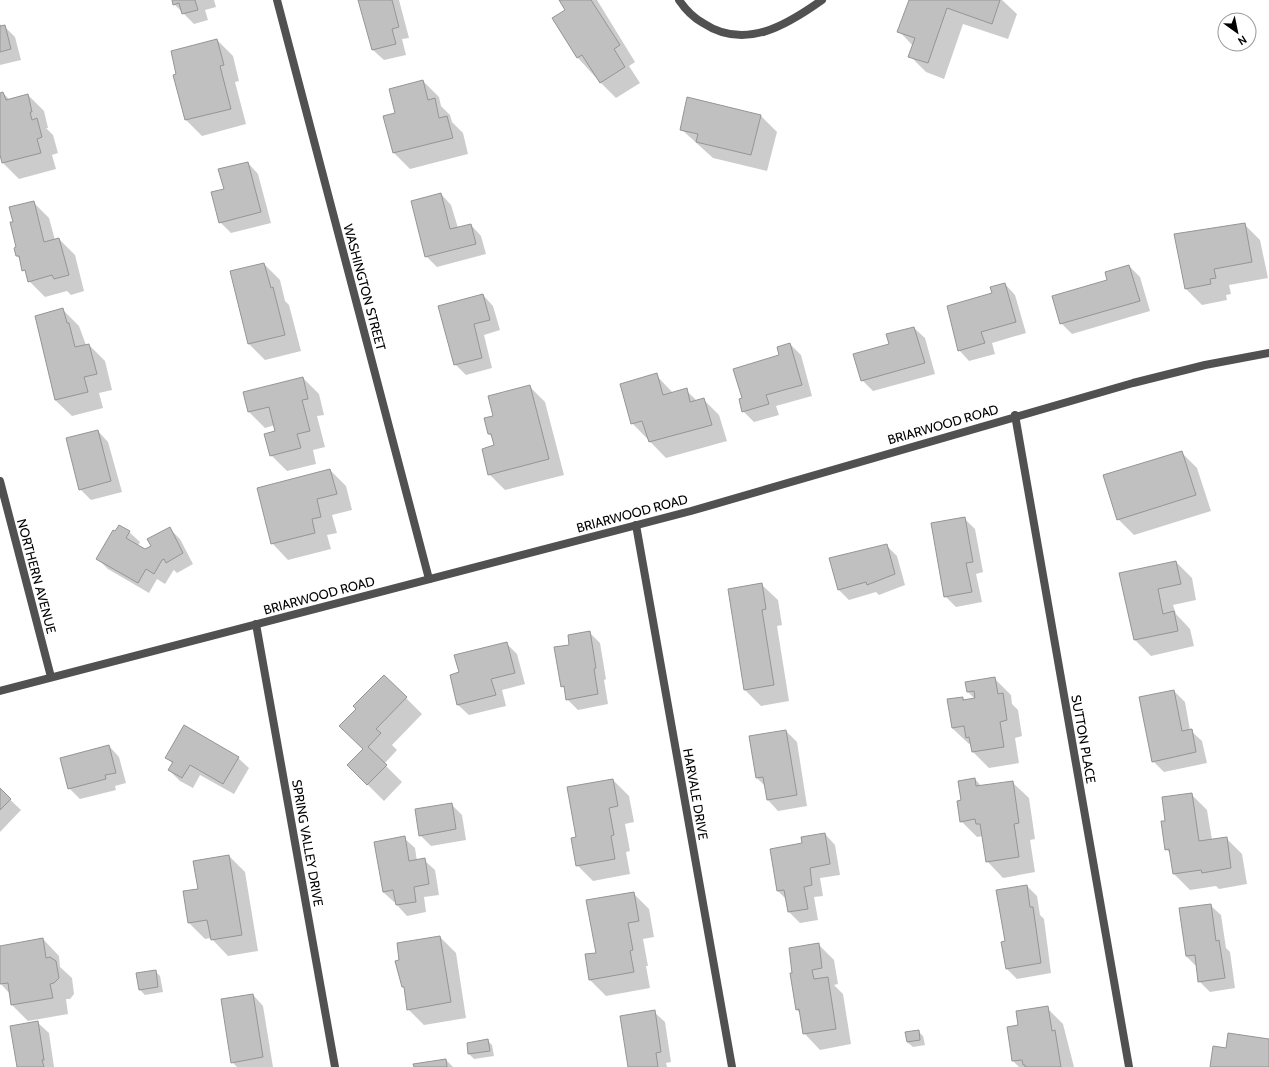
<svg xmlns="http://www.w3.org/2000/svg" width="1269" height="1067" font-family="Cabin,sans-serif">
<rect width="100%" height="100%" fill="#fff"/>
<g fill="#0003">
<path d="M173,0h41l2,7 -11,3 3,10 -14,4 -20,-20z"/>
<path d="M359,0h40l10,38 -7,1 4,16 -22,5 -11,-10z"/>
<path d="M560,0h37l38,62 -6,4 11,17 -24,15 -16,-16 -22,-24 -25,-39 14,-9z"/>
<path d="M910,0h92l15,14 -9,25 -45,-15 -19,55 -18,-7 -16,-16 3,-10 -14,-15z"/>
<path d="M0,23l1,4 3,-1 11,11 6,23 -21,5z"/>
<path d="M217,40l16,16 6,25 -4,1 11,42 -44,12 -16,-16 -11,-44z"/>
<path d="M423,81l16,16 2,9 9,9 2,7 11,11 5,21 -58,15 -16,-16 2,-39z"/>
<path d="M3,93l7,7 18,-5 16,16 4,17h-2l7,7 5,18 -6,2 4,14 -37,10 -16,-16 -3,-9v-60z"/>
<path d="M761,116l16,16 -10,39 -54,-13 -32,-29z"/>
<path d="M248,163l10,11 13,49 -40,10 -11,-11 5,-32z"/>
<path d="M441,194l10,11 7,23 13,-3 10,11 5,18 -49,13 -11,-11z"/>
<path d="M33,202l16,16 6,22 4,-1 16,16 9,36 -13,4 -4,-4 -22,6 -16,-16 -8,-21 -4,-4 1,-8 -4,-25z"/>
<path d="M1244,224l16,16 8,38 -39,7 2,9 -5,1 1,5 -25,5 -16,-16z"/>
<path d="M264,264l16,16 5,21 4,4 12,46 -36,9 -16,-16z"/>
<path d="M1129,266l11,11 10,34 -78,23 -11,-11 47,-42z"/>
<path d="M1005,284l10,11 11,38 -34,10 3,11 -26,7 -10,-11z"/>
<path d="M483,295l10,11 7,24 -16,5 8,33 -26,7 -11,-11z"/>
<path d="M63,310l16,16 7,19h3l16,16 7,29 -13,3 4,15 -31,8 -17,-16z"/>
<path d="M914,328l11,10 10,36 -62,17 -11,-11z"/>
<path d="M790,344l11,11 11,41 -36,10 3,9 -25,7 -11,-11v-13z"/>
<path d="M656,375l17,18 13,-3 11,11 6,-2 16,16 8,26 -61,17 -34,-35z"/>
<path d="M303,378l16,16 5,21 -7,1 8,31 -12,3 3,14 -29,7 -16,-16 6,-23 -2,-7 -10,3 -16,-16z"/>
<path d="M529,386l16,16 19,73 -59,15 -16,-16 6,-28 -1,-8 -5,-4 5,-18z"/>
<path d="M98,431l10,11 14,50 -31,8 -11,-11z"/>
<path d="M1181,452l16,16 14,43 -77,24 -16,-16z"/>
<path d="M330,470l16,16 6,24 -20,5 5,18 -10,2 4,14 -43,11 -16,-17z"/>
<path d="M964,518l11,11 8,43 -7,2 6,28 -26,5 -11,-11z"/>
<path d="M169,528l11,11 13,25 -16,9 -3,-3 -1,1 -8,13 -8,-5 -8,14 -41,-24 -10,-10 31,-27 11,10 -2,4 7,4 7,-4z"/>
<path d="M886,545l11,11 8,29 -26,10 -3,-3 -27,8 -10,-10z"/>
<path d="M1176,562l16,16 4,22 -23,5 3,9 14,15 4,17 -43,10 -16,-16 -14,-66z"/>
<path d="M761,584l17,16 4,25 -5,1 12,75 -28,5 -16,-16 -16,-100z"/>
<path d="M589,632l11,11 6,36 -2,1 4,24 -30,6 -11,-11 -1,-9 -4,-4z"/>
<path d="M506,643l11,11 8,30 -23,6 4,16 -37,9 -11,-10 -7,-30 9,-2z"/>
<path d="M384,676l38,38 -30,31 5,5 -13,14 18,18 -18,19 -20,-20v-32z"/>
<path d="M994,678l17,17 1,9 6,6 4,26 -7,2 4,25 -30,5 -16,-16 -2,-9 -2,1 -17,-16 10,-30 3,2 10,-1 -7,-7z"/>
<path d="M1174,691l11,11 5,28 12,11 5,22 -43,9 -11,-11z"/>
<path d="M786,731l11,11 10,64 -29,5 -10,-11 -3,-14 -8,-8 -7,-41z"/>
<path d="M109,746l10,11 7,26 -11,3 1,4 -36,9 -11,-11z"/>
<path d="M166,757l72,1 11,10 -15,26 -34,-19 -7,13 -13,-7 -11,-11 4,-6z"/>
<path d="M975,779l7,8 30,-5 17,16 6,41 -5,1 5,32 -32,6 -16,-17 -4,-25 -6,1 -16,-16 1,-20z"/>
<path d="M613,780l16,16 5,26 -9,2 5,27 -4,1 4,22 -37,7 -16,-16v-27l-8,-50z"/>
<path d="M0,790l21,20 -21,22z"/>
<path d="M1191,794l16,16 5,30 14,-2 16,16 5,30 -28,5 -3,-3 -26,4 -16,-16 -3,-20 -5,-5v-27z"/>
<path d="M451,804l11,11 4,25 -35,6 -11,-11z"/>
<path d="M825,834l10,11 5,30 -20,3 3,18 -9,1 4,23 -18,3 -11,-11 -2,-12 -9,-9 25,-47z"/>
<path d="M404,838l11,10 2,13 7,-1 11,10 4,25 -15,2 2,15 -19,4 -10,-11 -1,-3h-2l-11,-10z"/>
<path d="M229,856l16,16 13,79 -30,5 -17,-18 -6,1 -16,-16 10,-33z"/>
<path d="M1027,886l10,10 3,19 4,4 7,54 -34,6 -11,-11 1,-26z"/>
<path d="M633,893l16,16 5,28 -11,2 5,27h-2l4,22 -44,8 -16,-16 7,-27z"/>
<path d="M1210,905l11,10 5,33 4,4 5,36 -25,4 -11,-11 -2,-14 -11,-11z"/>
<path d="M440,937l16,16 10,65 -42,7 -16,-16 -3,-20 -2,-2 -2,-26z"/>
<path d="M43,939l16,17 1,11 12,11 2,16 -4,5h-4l2,15 -40,7 -16,-16 -2,-11 -9,-10 -1,-37z"/>
<path d="M818,944l16,16 4,24 -4,1 9,9 8,50 -31,6 -16,-17 -4,-20 -3,-3 -6,-36z"/>
<path d="M155,971l5,5 3,16 -18,3 -5,-5 -3,-16z"/>
<path d="M253,995l10,11 10,61h-36l-5,-5z"/>
<path d="M1047,1008l16,16 11,43h-55l-6,-6 7,-35z"/>
<path d="M654,1012l11,10 6,40 -5,1 1,4h-38z"/>
<path d="M38,1023l11,10 5,34h-35z"/>
<path d="M918,1031l5,5 2,9 -12,2 -6,-5z"/>
<path d="M487,1040l5,5 2,11 -20,3 -5,-5z"/>
<path d="M446,1060l7,7h-38z"/>
</g>
<g fill="#c0c0c0" stroke="#959595">
<path d="M172,0h23l3,10 -16,4 -3,-11 -6,2z"/>
<path d="M358,0h34l7,27 -7,2 4,15 -24,6z"/>
<path d="M559,0h32l29,45 -6,4 11,18 -25,16 -18,-28 -5,3 -25,-40 13,-8z"/>
<path d="M909,0h91l-8,24 -45,-16 -19,55 -20,-6 7,-19 -18,-6z"/>
<path d="M5,25l6,24 -11,3v-26z"/>
<path d="M217,39l7,26 -4,1 11,43 -46,11 -12,-45 3,-1 -5,-23z"/>
<path d="M423,80l5,20 7,-2 4,20 8,-2 6,22 -60,15 -10,-37 12,-3 -6,-24z"/>
<path d="M3,92l3,8 22,-6 4,18h-2l2,8 5,-2 5,19 -5,2 4,14 -39,10 -2,-8v-62z"/>
<path d="M687,97l74,18 -10,40 -55,-13 2,-8 -18,-4z"/>
<path d="M248,162l13,50 -42,11 -8,-31 13,-3 -6,-20z"/>
<path d="M441,193l9,36 21,-5 5,20 -51,13 -14,-56z"/>
<path d="M34,201l10,41 15,-4 10,37 -15,4 -2,-4 -24,7 -3,-12 -3,1 -3,-15h-3l-2,-8 2,-1 -6,-25h3l-4,-15z"/>
<path d="M1245,223l7,39 -38,7 2,9 -6,1 1,5 -26,5 -11,-55z"/>
<path d="M264,263l7,25 2,-1 12,48 -37,9 -18,-73z"/>
<path d="M1129,265l11,36 -80,23 -8,-28 55,-16 -2,-8z"/>
<path d="M1005,283l11,39 -35,10 4,11 -27,8 -11,-45 45,-13 -2,-6z"/>
<path d="M483,294l7,26 -16,4 8,34 -28,7 -16,-59z"/>
<path d="M63,308l4,15h2l6,24 14,-3 8,30 -13,3 4,15 -33,8 -20,-84z"/>
<path d="M914,327l11,36 -64,18 -8,-27 36,-10 -3,-10z"/>
<path d="M790,343l12,42 -36,10 3,9 -27,8 -3,-13 3,-1 -9,-29 46,-14 -2,-8z"/>
<path d="M657,373l6,22 24,-7 3,14 14,-4 8,27 -63,17 -7,-21 -11,3 -11,-40z"/>
<path d="M303,377l5,22 -6,1 8,31 -13,3 4,14 -31,8 -6,-22 11,-3 -6,-24 -21,5 -5,-20z"/>
<path d="M530,385l19,74 -61,16 -6,-26 12,-4 -3,-11h-3l-4,-16 9,-2 -5,-20z"/>
<path d="M98,430l13,51 -32,9 -13,-52z"/>
<path d="M1182,451l14,44 -79,25 -14,-45z"/>
<path d="M330,469l7,25 -20,5 4,18 -9,2 3,14 -44,11 -14,-56z"/>
<path d="M965,517l8,45 -7,1 6,29 -28,5 -13,-74z"/>
<path d="M119,525l11,6 -4,7 19,11 6,-3 -4,-7 23,-12 13,26 -17,10 -2,-4 -2,1 -8,14 -8,-5 -8,14 -42,-24 17,-29 2,1z"/>
<path d="M887,544l8,30 -28,11 -1,-3 -28,8 -9,-32z"/>
<path d="M1176,561l5,23 -23,5 5,25 11,-3 4,20 -44,9 -15,-67z"/>
<path d="M762,583l4,26 -4,1 12,75 -30,5 -16,-101z"/>
<path d="M590,631l6,37 -2,1 4,25 -32,6 -2,-14 -3,1 -7,-40 15,-2 -1,-10z"/>
<path d="M507,642l8,31 -24,6 5,16 -39,10 -7,-30 9,-3 -5,-17z"/>
<path d="M384,675l23,22 -31,32 5,4 -13,14 19,18 -20,20 -20,-20 16,-16 -24,-23 17,-17 -3,-3z"/>
<path d="M995,677l3,17 5,-1 4,27 -7,2 4,25 -32,5 -3,-15 -3,1 -2,-12 -12,2 -5,-29 16,-2v3l12,-2 -1,-7 -7,1 -2,-10z"/>
<path d="M1174,690l8,41 10,-2 4,23 -44,10 -13,-65z"/>
<path d="M184,725l55,32 -16,27 -33,-19 -8,13 -14,-8 5,-8 -8,-4z"/>
<path d="M786,730l11,65 -30,5 -4,-23 -7,1 -7,-42z"/>
<path d="M109,745l7,28 -11,2 1,4 -38,10 -8,-31z"/>
<path d="M975,778l1,8 37,-5 6,42 -5,1 5,33 -33,5 -6,-38h-4l-1,-5 -15,3 -3,-21 4,-1 -3,-19z"/>
<path d="M613,779l5,27 -9,2 5,27 -3,1 4,23 -39,7 -5,-28 5,-1 -9,-50z"/>
<path d="M0,788l11,11 -11,11z"/>
<path d="M1192,793l7,48 28,-4 4,31 -29,5 -1,-3 -28,4 -4,-25 -4,1 -4,-29h4l-3,-24z"/>
<path d="M452,803l4,26 -37,7 -4,-27z"/>
<path d="M825,833l5,31 -20,4 2,17 -8,2 4,22 -20,3 -4,-22 -7,1 -7,-42 32,-6 -1,-6z"/>
<path d="M405,836l4,25 16,-3 4,26 -15,3 2,15 -20,3 -3,-15 -10,2 -9,-50z"/>
<path d="M229,855l13,80 -31,5 -4,-20 -19,3 -5,-32 15,-2 -5,-28z"/>
<path d="M1027,885l3,22h3l8,56 -35,6 -5,-27 4,-1 -9,-51z"/>
<path d="M634,892l5,29 -11,2 5,27 -3,1 4,21 -45,8 -4,-26 11,-1 -10,-53z"/>
<path d="M1211,904l5,37 3,-1 6,38 -27,4 -3,-27 -9,1 -7,-48z"/>
<path d="M440,936l11,66 -44,8 -3,-23h-2l-7,-26 4,-1 -2,-17z"/>
<path d="M43,938l3,20 4,-1 6,4 3,17 -5,5 -4,1 3,14 -42,7 -3,-22 -8,1v-38z"/>
<path d="M819,943l3,25 -10,2 2,9 14,-2 8,52 -33,5 -4,-25 -3,1 -6,-37h2l-3,-25z"/>
<path d="M156,970l2,17 -19,3 -3,-17z"/>
<path d="M253,994l10,63 -32,6 -10,-64z"/>
<path d="M1048,1006l4,25 3,-1 6,37h-36v-2h-2l-1,-5 -10,1 -5,-34 11,-2 -2,-14z"/>
<path d="M655,1010l6,42 -5,1 2,14h-30l-8,-51z"/>
<path d="M38,1021l6,39h-2l2,7h-27l-7,-41z"/>
<path d="M919,1030l1,10 -13,2 -2,-10z"/>
<path d="M1228,1033l41,6v28h-59l3,-21 13,2z"/>
<path d="M488,1039l2,12 -22,3 -1,-11z"/>
<path d="M446,1059l1,8h-33l-1,-3z"/>
</g>
<g fill="none" stroke-linecap="round" stroke-linejoin="round">
<g stroke="#515151" stroke-width="8">
<path d="M277,0l152,579"/>
<path d="M679,0c6,9 15,18 24,23 42,28 84,2 119,-23"/>
<path d="M1015,415l114,652"/>
<path d="M0,481l51,196"/>
<path d="M636,525l96,542"/>
<path d="M256,624l79,443"/>
</g>
<path stroke="#515151" stroke-width="8" d="M0,691l691,-180 442,-128 72,-18 64,-12"/>
</g>
<g text-anchor="middle" stroke-width="3" stroke-linejoin="round" paint-order="stroke">
<g font-size="13" fill="#000" stroke="#fff">
<text transform="translate(365 287) rotate(75)" y="5">WASHINGTON STREET</text>
<text transform="translate(943 424) rotate(-16)" y="5">BRIARWOOD ROAD</text>
<text transform="translate(632 513) rotate(-15)" y="5">BRIARWOOD ROAD</text>
<text transform="translate(37 576) rotate(75)" y="5">NORTHERN AVENUE</text>
<text transform="translate(319 595) rotate(-15)" y="5">BRIARWOOD ROAD</text>
<text transform="translate(1084 739) rotate(80)" y="5">SUTTON PLACE</text>
<text transform="translate(696 794) rotate(80)" y="5">HARVALE DRIVE</text>
<text transform="translate(308 843) rotate(80)" y="5">SPRING VALLEY DRIVE</text>
</g>
</g>
<g transform="translate(1237 32) rotate(147)"><circle r="19" fill="#ffffff" stroke="#999999"/>
<path d="M0-3L7 15L0 10L-7 15Z" fill="#000000"/>
<text y="-6" font-size="11" font-weight="bold" text-anchor="middle" fill="#000000">N</text>
</g>
</svg>
